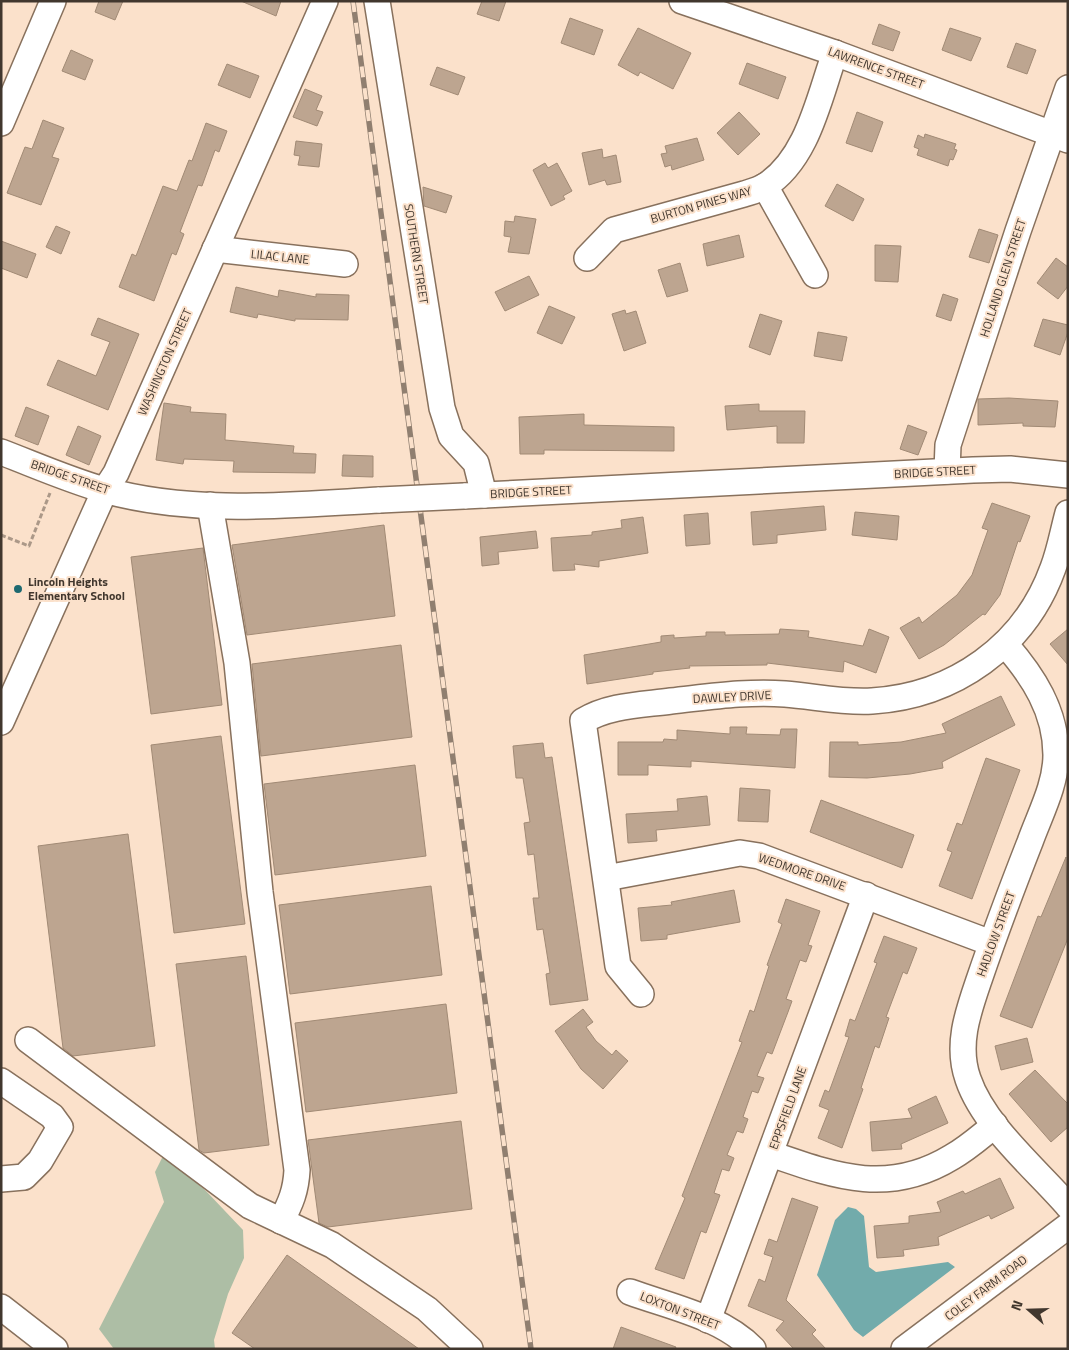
<svg xmlns="http://www.w3.org/2000/svg" width="1069" height="1350" font-family="'Titillium Web',sans-serif">
<rect width="100%" height="100%" fill="#fbe1cb"/>
<path fill="#adbea5" d="M164,1154l42,37 37,39 1,28 -16,36 -14,46 1,9h-101l-15,-20 65,-127 -9,-30z"/>
<path fill="#72abab" d="M848,1207l8,2 8,7 5,51 7,5 72,-10 7,5 -92,70 -9,-7 -37,-55 18,-55z"/>
<g fill="#bda590" stroke="#a18a75">
<path d="M99,1h24l-8,19 -20,-8z"/>
<path d="M241,1h40l-5,15z"/>
<path d="M482,1h24l-7,20 -22,-7z"/>
<path d="M570,18l33,12 -9,25 -33,-12z"/>
<path d="M879,24l21,8 -7,19 -21,-7z"/>
<path d="M638,28l53,25 -18,36 -33,-17 -2,4 -20,-11z"/>
<path d="M950,28l31,10 -10,23 -29,-11z"/>
<path d="M1016,43l20,7 -9,24 -20,-7z"/>
<path d="M71,50l22,10 -8,20 -23,-9z"/>
<path d="M747,63l39,14 -8,22 -39,-15z"/>
<path d="M227,64l32,12 -9,22 -32,-13z"/>
<path d="M437,67l28,10 -7,18 -28,-10z"/>
<path d="M305,89l17,7 -6,14 7,2 -6,14 -24,-9z"/>
<path d="M739,112l21,22 -22,21 -21,-22z"/>
<path d="M857,112l26,10 -11,30 -26,-9z"/>
<path d="M43,120l21,8 -12,29 7,2 -18,46 -34,-12 18,-46 7,2z"/>
<path d="M206,123l21,8 -8,21 -4,-2 -13,36 -4,-1 -18,47 4,2 -8,21 -4,-2 -18,48 -35,-14 13,-33 4,2 27,-70 14,5 12,-31 3,1z"/>
<path d="M925,134l31,10 -2,5 3,1 -4,10 -3,-1 -2,7 -31,-11 2,-6 -5,-2 4,-12 6,3z"/>
<path d="M697,138l7,22 -32,10 -1,-5 -6,2 -4,-13 6,-1 -2,-7z"/>
<path d="M296,141l26,3 -3,23 -21,-2 2,-9 -6,-1z"/>
<path d="M602,149l1,9 13,-3 5,27 -14,3 -2,-5 -16,5 -7,-32z"/>
<path d="M545,163l3,5 9,-5 15,28 -9,5 2,3 -14,7 -18,-36z"/>
<path d="M837,184l27,15 -11,22 -28,-15z"/>
<path d="M423,187l29,9 -6,17 -22,-7z"/>
<path d="M515,216l21,3 -7,35 -21,-2 3,-15 -7,-1 1,-15 9,1z"/>
<path d="M56,226l14,6 -9,22 -15,-7z"/>
<path d="M979,229l19,6 -9,28 -20,-6z"/>
<path d="M739,235l5,22 -37,9 -4,-22z"/>
<path d="M1,241l35,13 -9,24 -26,-10z"/>
<path d="M875,245l26,1 -3,36 -23,-1z"/>
<path d="M1056,258l12,9v19l-10,13 -21,-16z"/>
<path d="M680,263l8,28 -21,6 -9,-27z"/>
<path d="M529,276l10,19 -34,16 -10,-19z"/>
<path d="M236,287l42,10 1,-7 37,7v-3l33,1 -1,25 -53,-1v2l-37,-7 -1,4 -27,-6z"/>
<path d="M943,294l15,5 -7,22 -15,-5z"/>
<path d="M549,306l26,11 -13,27 -25,-11z"/>
<path d="M625,310l1,4 10,-3 10,32 -22,8 -12,-37z"/>
<path d="M760,314l22,7 -12,34 -21,-8z"/>
<path d="M98,318l41,16 -31,76 -61,-25 11,-25 38,16 14,-34 -19,-7z"/>
<path d="M1043,319l25,6v7l-8,23 -26,-9z"/>
<path d="M818,332l29,5 -5,24 -28,-5z"/>
<path d="M1009,398l49,3 -3,26 -32,-1v-3l-45,2v-26z"/>
<path d="M164,403l27,4 -1,5 36,2 -1,26 69,6 -1,7 23,1 -1,19 -82,-1 1,-11 -50,-2 -1,5 -27,-4z"/>
<path d="M759,404v7h46l-1,32h-27v-17l-50,4 -2,-24z"/>
<path d="M26,407l23,9 -11,29 -23,-9z"/>
<path d="M584,414v11l90,2v24l-130,-1v4h-24l-1,-37z"/>
<path d="M908,425l19,7 -9,23 -18,-6z"/>
<path d="M78,426l23,10 -12,29 -23,-10z"/>
<path d="M343,455l30,1v21l-31,-1z"/>
<path d="M992,503l38,13 -10,26 -2,-1 -18,54 -15,20 -2,-1 -39,31 -25,14 -19,-31 19,-11 3,6 35,-28 15,-20 16,-45 -6,-2z"/>
<path d="M824,506l2,24 -49,5v8l-24,2 -2,-33z"/>
<path d="M855,512l44,4 -2,24 -45,-5z"/>
<path d="M708,513l2,31 -24,2 -2,-31z"/>
<path d="M643,517l5,36 -49,8v6l-25,-3 1,6 -22,1 -2,-33 41,-3v-3l30,-4 -1,-8z"/>
<path d="M384,525l11,91 -148,19 -15,-90z"/>
<path d="M536,531l2,17 -40,4 1,12 -17,2 -2,-29z"/>
<path d="M203,548l19,157 -71,9 -20,-157z"/>
<path d="M780,629l29,2 -1,6 55,9 6,-17 20,8 -13,36 -32,-12 -1,11 -76,-9v2l-78,1 1,2 -37,4v2l-66,10 -3,-29 77,-13v-6l13,-1v3l32,-2v-4h19v3l54,-1z"/>
<path d="M1068,629v36l-18,-21z"/>
<path d="M401,645l11,92 -151,19 -9,-92z"/>
<path d="M1001,696l14,29 -73,37 1,6 -33,6 -43,4 -38,-1 1,-35h28v3l43,-3 45,-9 -4,-9z"/>
<path d="M730,727h17l-1,7 34,1 1,-6h16l-2,39 -104,-7v6l-43,-2v10h-30v-33h45l1,-3 13,1v-10l53,4z"/>
<path d="M221,736l24,188 -71,9 -23,-188z"/>
<path d="M543,743l2,15 7,-1 36,243 -38,5 -4,-31 4,-1 -7,-44 -6,1 -4,-32h6l-5,-44 -6,1 -4,-32 6,-1 -7,-44h-7l-3,-32z"/>
<path d="M986,758l34,12 -48,129 -33,-13 13,-34 -5,-2 10,-27 5,2z"/>
<path d="M415,765l11,91 -151,19 -11,-91z"/>
<path d="M740,788l30,2 -2,32 -30,-1z"/>
<path d="M707,796l3,29 -54,5 1,11 -29,2 -2,-29 52,-3 -1,-12z"/>
<path d="M821,800l93,35 -12,33 -92,-36z"/>
<path d="M128,834l27,212 -82,10 -10,-8 -25,-202z"/>
<path d="M1066,857l2,81 -36,90 -32,-12 38,-100 3,1z"/>
<path d="M431,886l11,89 -152,19 -11,-89z"/>
<path d="M734,890l6,32 -73,13v4l-26,2 -3,-33 34,-3 -1,-3z"/>
<path d="M786,899l34,12 -12,34 4,1 -6,16 -6,-2 -14,39 6,2 -4,11 -16,42 -5,-2 -10,24 7,2 -6,15 -6,-2 -9,26 5,2 -5,14 -6,-2 -10,24 7,3 -5,13 -7,-2 -8,24 6,2 -14,38 -5,-2 -17,48 -29,-10 30,-71 -3,-2 60,-154 -3,-1 11,-31 4,2 15,-46 -2,-1 15,-41 -4,-2z"/>
<path d="M884,936l33,12 -10,26 -4,-2 -17,45 3,1 -10,30 -4,-2 -14,42 2,1 -21,59 -24,-10 11,-28 -10,-4 6,-16 4,2 20,-55 -4,-1 5,-17 5,2 22,-58 -3,-1z"/>
<path d="M246,956l23,189 -65,8 -5,-3 -23,-186z"/>
<path d="M446,1004l11,89 -151,19 -11,-89z"/>
<path d="M583,1009l10,13 -7,5 10,14 16,14 4,-5 12,11 -25,28 -22,-20 -26,-38z"/>
<path d="M1027,1038l6,24 -32,8 -6,-24z"/>
<path d="M1035,1070l33,34v23l-17,15 -42,-48z"/>
<path d="M936,1096l12,27 -47,21 1,5 -30,2 -2,-29 42,-4 -4,-9z"/>
<path d="M461,1121l11,88 -144,18 -9,-4 -11,-83z"/>
<path d="M1000,1178l14,30 -23,11 -2,-4 -51,22 1,8 -36,5 1,6 -27,2 -3,-32 35,-3v-7l32,-4 -4,-10 26,-11 2,3z"/>
<path d="M792,1198l26,9 -32,93 30,30 -4,4 14,15h-32l-18,-19 8,-9 -36,-15 11,-27 6,3 8,-25 -9,-3 5,-15 8,3z"/>
<path d="M287,1255l132,94h-164l-23,-16z"/>
<path d="M621,1327l55,20 -1,2h-62z"/>
</g>
<g fill="none" stroke-linecap="round" stroke-linejoin="round">
<defs>
<g id="minor">
<path d="M377,1l65,407 9,28 25,27 8,32"/>
<path d="M682,1l153,52 233,87"/>
<path d="M1,123l52,-122"/>
<path d="M765,186l50,89"/>
<path d="M215,249l130,15"/>
<path d="M587,258l27,-28 130,-36c6,-2 15,-4 21,-8 43,-27 54,-89 70,-133"/>
<path d="M1,452c34,13 68,28 103,38 89,25 186,15 276,10"/>
<path d="M947,471l1,-26 70,-214 50,-143"/>
<path d="M464,496l509,-26 37,-1 58,6"/>
<path d="M210,505l27,158 23,229 37,278c-1,20 -6,33 -16,51"/>
<path d="M1005,644c28,32 51,67 51,111 0,30 -16,59 -26,87 -18,46 -35,91 -51,138 -11,32 -23,65 -11,99 16,47 68,90 100,127"/>
<path d="M1,722l104,-232 11,-17 209,-472"/>
<path d="M606,878l134,-25 19,3 232,87"/>
<path d="M641,994l-23,-28 -35,-245c26,-16 58,-16 88,-20 38,-4 76,-10 114,-7 28,2 58,9 87,7 82,-5 153,-55 181,-133 7,-18 10,-37 15,-55"/>
<path d="M28,1040l222,166 82,39 95,64 43,40"/>
<path d="M1,1081l51,35 8,11 -20,34 -16,16 -23,2"/>
<path d="M771,1154c64,22 117,42 181,3 16,-9 29,-21 43,-32"/>
<path d="M630,1292c41,15 92,25 123,57"/>
<path d="M1,1307l54,42"/>
<path d="M708,1320l158,-425"/>
<path d="M904,1349l164,-123"/>
</g>
</defs>
<use href="#minor" stroke="#88715d" stroke-width="28"/>
<path stroke="#ab9888" stroke-width="3" stroke-dasharray="5 2.5" stroke-linecap="butt" d="M1,535l28,11 21,-53"/>
<use href="#minor" stroke="#fff" stroke-width="25"/>
<defs>
<path id="rail" d="M353,1l178,1348"/>
</defs>
<use href="#rail" stroke="#907f70" stroke-width="5.5"/>
<use href="#rail" stroke="#fbe1cb" stroke-width="4" stroke-dasharray="11" stroke-linecap="butt"/>
<defs>
<path id="minor-bridge" d="M380,500l84,-4"/>
</defs>
<use href="#minor-bridge" stroke="#88715d" stroke-width="28" stroke-linecap="butt"/>
<use href="#minor-bridge" stroke="#fff" stroke-width="25"/>
</g>
<circle fill="#1d6970" stroke="#fbe1cb" stroke-width="2" cx="18" cy="589" r="5"/>
<g text-anchor="middle" stroke-width="4" stroke-linejoin="round" paint-order="stroke">
<g font-size="12" fill="#41372e" stroke="#fbe1cb">
<text transform="translate(876 68) rotate(20)" y="4">LAWRENCE STREET</text>
<text transform="translate(701 205) rotate(-16)" y="4">BURTON PINES WAY</text>
<text transform="translate(416 254) rotate(81)" y="4">SOUTHERN STREET</text>
<text transform="translate(280 257) rotate(6)" y="4">LILAC LANE</text>
<text transform="translate(1003 278) rotate(-72)" y="4">HOLLAND GLEN STREET</text>
<text transform="translate(165 362) rotate(-66)" y="4">WASHINGTON STREET</text>
<text transform="translate(935 472) rotate(-3)" y="4">BRIDGE STREET</text>
<text transform="translate(70 477) rotate(19)" y="4">BRIDGE STREET</text>
<text transform="translate(531 492) rotate(-3)" y="4">BRIDGE STREET</text>
<text transform="translate(732 697) rotate(-3)" y="4">DAWLEY DRIVE</text>
<text transform="translate(802 872) rotate(19)" y="4">WEDMORE DRIVE</text>
<text transform="translate(996 934) rotate(-70)" y="4">HADLOW STREET</text>
<text transform="translate(788 1108) rotate(-70)" y="4">EPPSFIELD LANE</text>
<text transform="translate(986 1288) rotate(-37)" y="4">COLEY FARM ROAD</text>
<text transform="translate(680 1311) rotate(21)" y="4">LOXTON STREET</text>
</g>
<g font-size="12" font-weight="bold" fill="#41372e" stroke="#fbe1cb" text-anchor="start">
<text x="28" y="586">Lincoln Heights<tspan x="28" dy="14">Elementary School</tspan></text>
</g>
</g>
<rect width="1069" height="1350" fill="none" stroke="#41372e" stroke-width="5"/>
<g transform="translate(1029 1310) rotate(290)" stroke="#fbe1cb" stroke-width="4" paint-order="stroke">
<path d="M0-4L9 19L0 12L-9 19Z" fill="#41372e"/>
<text y="-8" font-size="14" font-weight="bold" text-anchor="middle" fill="#41372e">N</text>
</g>
</svg>
